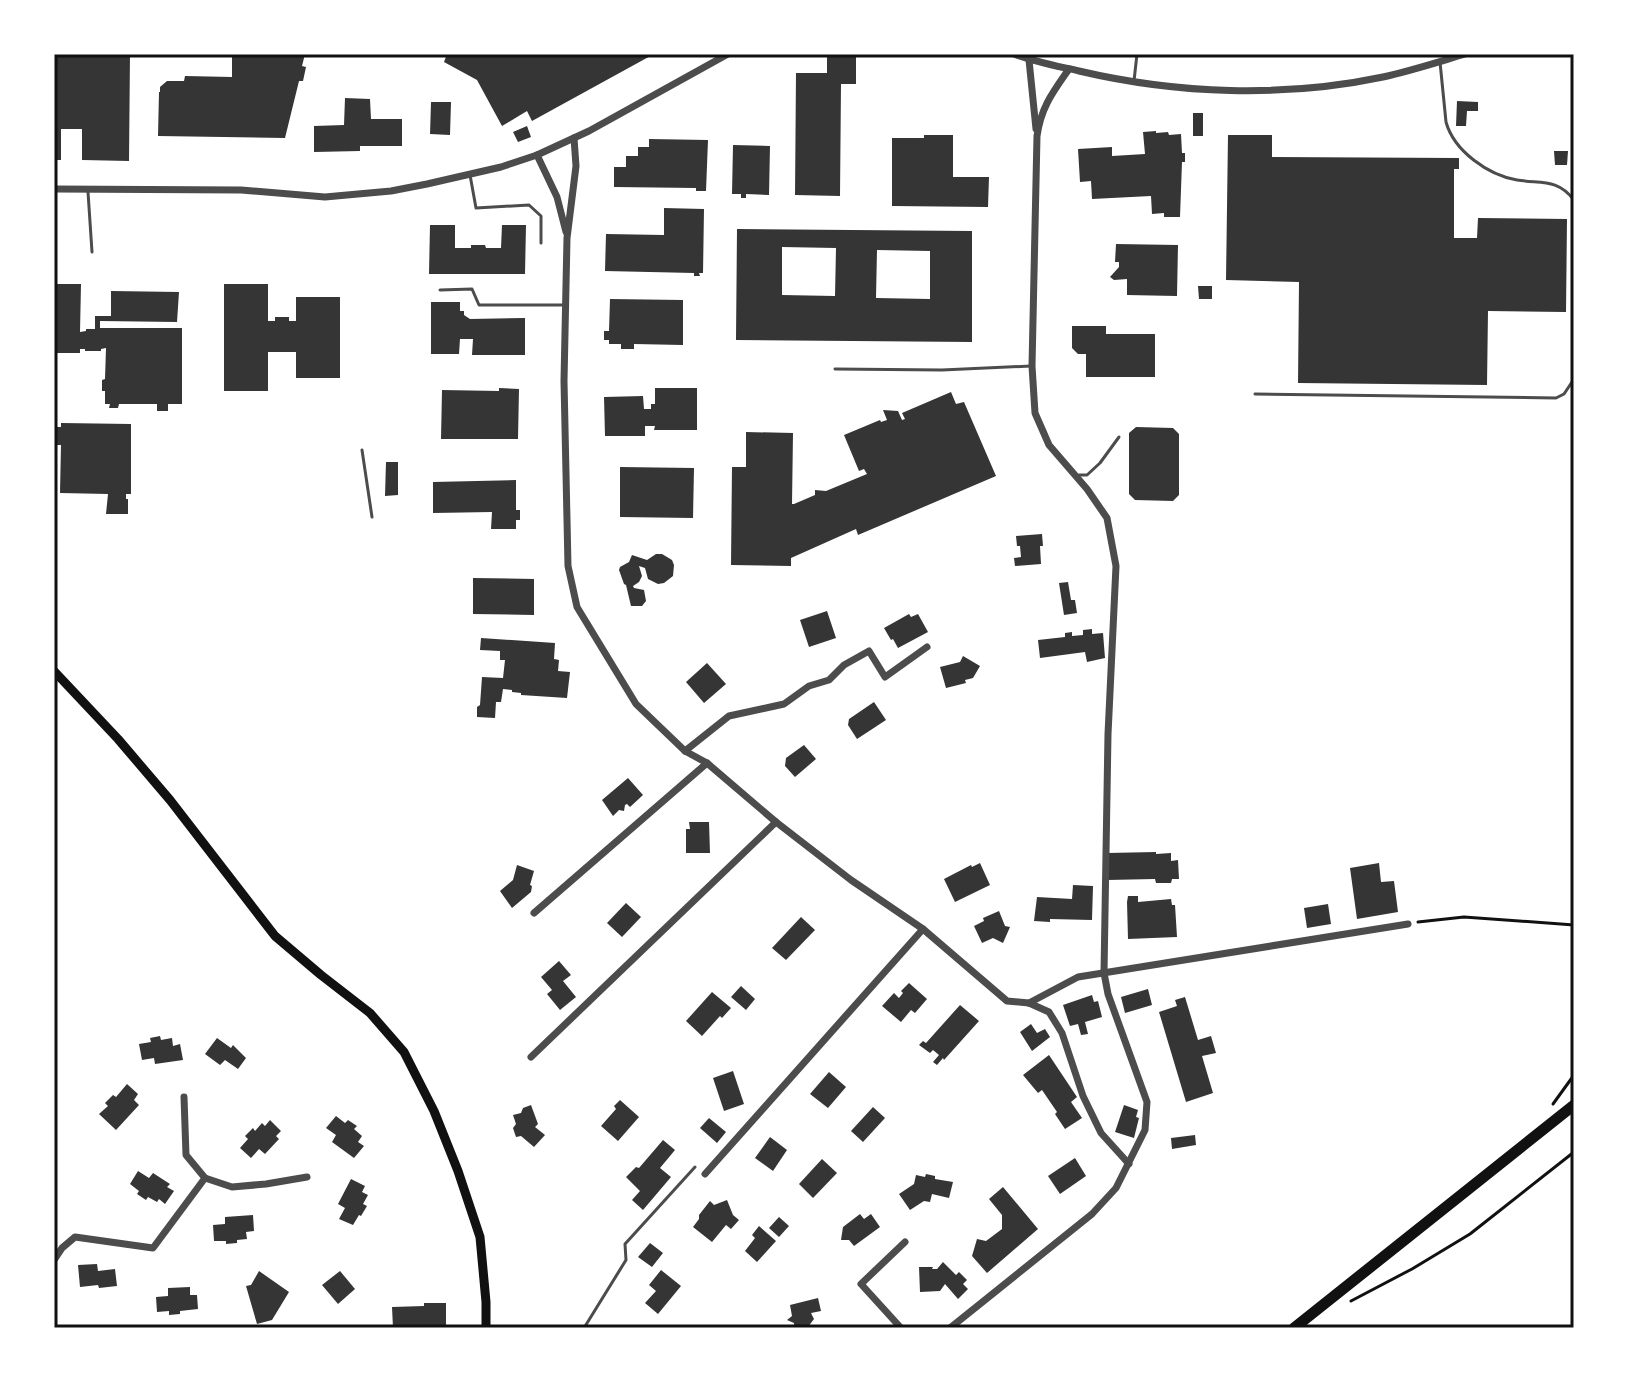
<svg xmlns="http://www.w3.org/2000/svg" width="1628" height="1382" font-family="Manrope,sans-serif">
<rect width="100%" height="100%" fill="#fff"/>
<g fill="#353535" fill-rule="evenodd">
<path d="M54,54h76l-1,107 -47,-1v-31h-21v31h-7z"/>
<path d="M232,54h73l-3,12 4,1 -3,14h-4l-14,57 -127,-2 1,-44h1v-5l7,-6h17l1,-5 47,1z"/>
<path d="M447,54h207l-122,67 -5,-10 -25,15 -25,-46 -33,-18z"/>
<path d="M827,55h29v29h-15l-1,112 -45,-1 1,-122h31z"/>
<path d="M345,98l25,1 1,20h31v27h-42v5l-46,1v-26l30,-1z"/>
<path d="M1457,101l21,1v9h-11l-1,15h-10z"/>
<path d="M431,102h20l-1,33 -20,-1z"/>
<rect x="1193" y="113" width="10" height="23"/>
<path d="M527,126l4,11 -13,5 -5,-10z"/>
<path d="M1156,131v2l12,-1 1,3 12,-1 1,19h3v9h-3l-2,55h-16v-4l-12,1 -1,-18 -59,3 -1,-18 -11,1 -2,-33 34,-2v9l33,-2 -2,-22z"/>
<path d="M924,135h29v42h36l-1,30 -96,-1v-68h32z"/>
<path d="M1228,135h44v22l187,1v11h-5v69h23l1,-20 89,1 -1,93 -78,-1 -1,74 -189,-2 1,-101 -73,-2z"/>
<path d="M649,139l59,1 -2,51h-10v-3l-82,-1v-20h12v-11h12v-9h11z"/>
<path d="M733,145l37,1 -1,49 -23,-1v4h-5v-4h-9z"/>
<path d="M1554,151h14l-1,14h-12z"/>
<path d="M664,208l40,1 -1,64h-4l1,3h-6v-3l-89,-2 1,-37 58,1z"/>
<path d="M430,225h25v23h16v-3h14l1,3h15l1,-23h24l-1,49h-96z"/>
<path d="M737,229l235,2v111l-236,-2zM782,247l54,1 -1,48 -53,-1zM877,250l53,1v48l-54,-1z"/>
<path d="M1116,244l62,1 -1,51 -50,-1v-16l-13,1 -4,-3 9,-10v-5h-4z"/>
<path d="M54,284h27l-1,48 6,-1v-2h9v-13h16v-25l68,1 -2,30 -77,-1v7h82v76h-14v7h-11v-7h-38l-1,4h-9l1,-4h-5v-13h-3v-11l3,-1 1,-31 -5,1v2h-16v-2h-5v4h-26z"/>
<path d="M224,284h44v37h7v-4h14v4h7v-24h44v81h-44v-26h-28v39h-44z"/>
<path d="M1198,286h14v13h-13z"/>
<path d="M610,299l73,1v45l-49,-1v5h-13v-5h-12v-4h-5v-9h5z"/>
<path d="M431,302h29v9h4v4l6,4 55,-1v37h-53l1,-16h-13l-1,15h-28z"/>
<path d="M1072,326h34v8h49v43h-69v-23h-8l-6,-6z"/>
<path d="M499,388l20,1 -1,50h-77l1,-49 57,1z"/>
<path d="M655,388h42v42h-43l1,-4h-10v10h-40l-1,-39 39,-1 1,13h7v-5h4z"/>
<path d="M951,392l5,12 8,-2 32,74 -138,59 -2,-6 -65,29v8l-60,-1 1,-98h14v-35l47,1 -1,71h2l21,-9v-5l11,1 41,-17 -3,-5 -5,2 -15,-36 36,-15 1,2 6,-2 -4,-10 15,1 4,9 3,-1 -3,-6z"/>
<path d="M61,423l70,1v70h-5v5h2v15h-22l2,-20 -48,-1 1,-48h-7v-18h7z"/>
<path d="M1136,427l37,1 6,6v61l-6,6 -38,-1 -6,-6v-61z"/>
<path d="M386,462h12v33l-13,1z"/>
<path d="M620,467l74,1 -1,50 -73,-1z"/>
<path d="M516,480v30h4v10h-4v9h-25l1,-17 -59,1v-31z"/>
<path d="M1042,534l1,12h-3l1,18 -26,2 -1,-8 7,-1 -1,-11h-3l-1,-10z"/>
<path d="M656,554h6l10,6 2,5 -1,11 -9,7 -6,1 -10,-5 -3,-11 -6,-2 3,10 -3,6 -6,4 1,2 10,2 2,11 -4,5h-11l-5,-21 -2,-1 -5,-14 1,-3 9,-5 3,-7 15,5z"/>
<path d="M473,578l61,1v36l-61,-1z"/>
<path d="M1068,582l3,18h4l2,13 -13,2 -5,-32z"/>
<path d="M827,611l9,27 -27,9 -9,-27z"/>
<path d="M909,614l2,3 7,-3 10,18 -30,16 -5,-9 -2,1 -7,-12z"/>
<path d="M1092,629v5l11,-1 2,25 -18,4 -2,-10 -45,6 -2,-18 27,-3v-4l7,-1v4l11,-1v-5z"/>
<path d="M481,638l74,5 -1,16 5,1 -1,11 12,1 -3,26 -46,-3v-2l-9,-1v-2l-9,-1 -2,13h-5l-1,16 -18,-1v-10l3,-2 2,-28 21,1 2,-18h-5v-9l-20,-1z"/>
<path d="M963,656l17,10 -7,12 -8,2 1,3 -20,5 -6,-21 20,-5z"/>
<path d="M707,663l19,21 -22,19 -18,-21z"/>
<path d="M874,702l12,18 -29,19 -9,-14 1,-6z"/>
<path d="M804,745l12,14 -21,18 -10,-11 1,-8z"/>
<path d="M628,778l15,17 -13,12 -3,-3 -2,1 -1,6 -5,-1 -6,6 -11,-16z"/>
<path d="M689,822h20l1,31h-24v-24h4z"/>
<path d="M1156,852v2l15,-1v8l7,-1 1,19h-7l-1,4h-15l-1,-4 -48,1v-27z"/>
<path d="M980,863l10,22 -35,17 -11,-23 27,-14 1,2z"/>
<path d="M1379,863l2,19 13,-1 4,31 -41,7 -7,-51z"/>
<path d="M517,865l17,6 -4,14 2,1 -1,6 -19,16 -12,-17 13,-11z"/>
<path d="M1073,885l20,1 -1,34 -42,-1v3l-16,-1 3,-24 35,2z"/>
<path d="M1128,896h10v6l33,-3 1,6h3l2,32 -49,2 -1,-37z"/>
<path d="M626,903l15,14 -19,20 -15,-14z"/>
<path d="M1328,904l3,20 -24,4 -3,-20z"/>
<path d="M999,911l6,15 5,1 -7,16 -10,-5 -11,5 -8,-17 10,-5 -1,-3z"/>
<path d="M801,917l14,13 -29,30 -14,-12z"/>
<path d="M559,961l12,14 -8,6 13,16 -16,13 -13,-16 5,-4 -11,-13z"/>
<path d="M909,983l18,16 -12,14 -4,-3 -10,12 -19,-16 12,-13 5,5 4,-5 -2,-2z"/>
<path d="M741,986l14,13 -9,11 -15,-13z"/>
<path d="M1148,989l4,16 -27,8 -4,-16z"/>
<path d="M712,992l19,16 -9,10 -2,-2 -18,20 -16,-15z"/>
<path d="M1092,995l2,7 4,-1 4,16 -17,5 3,12 -7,1 -3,-11 -8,2 -7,-21z"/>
<path d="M1185,997l13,43 13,-4 5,17 -14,3 11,37 -27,9 -27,-90 18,-6 -2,-6z"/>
<path d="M960,1005l19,16 -35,39 -1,-2 -6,7 -4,-3 6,-7 -6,-5 -3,3 -11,-8 4,-4 3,2z"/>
<path d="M1031,1024l6,9 8,-4 5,8 -18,14 -12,-19z"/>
<path d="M160,1036l1,4 11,-2 1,8 7,-2 3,16 -28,4 -1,-6 -12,2 -3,-16 12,-2 -1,-4z"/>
<path d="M217,1038l14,10 2,-3 13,13 -8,11 -13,-9 -5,5 -15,-11z"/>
<path d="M1049,1055l28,42 -6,5 11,16 -17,11 -10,-15 2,-2 -15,-22 -4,3 -15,-18z"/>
<path d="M733,1071l11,33 -20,7 -11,-33z"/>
<path d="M829,1072l17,15 -18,21 -18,-14z"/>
<path d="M127,1084l11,10 -4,6 5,5 -23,25 -17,-16 9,-8 -3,-3 8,-8 3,2z"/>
<path d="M620,1100l19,17 -21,24 -17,-15 15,-17 -2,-3z"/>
<path d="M531,1105l7,19 -3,3 10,8 -11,12 -13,-11 -5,1 -3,-9 3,-4 -3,-9 8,-2 2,-5z"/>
<path d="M1124,1105l14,5 -2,7 3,1 -5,20 -19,-6z"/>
<path d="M873,1107l12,11 -22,24 -12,-11z"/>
<path d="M336,1116l9,7 3,-3 9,6 -3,3 8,7 -4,6 6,4 -10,12 -22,-16 4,-7 -10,-7z"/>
<path d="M709,1118l17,14 -9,11 -17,-15z"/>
<path d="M270,1120l11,11 -5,5 3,3 -14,15 -6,-5 -8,9 -11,-10 8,-9 -3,-3 8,-8 2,3 7,-8 3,3z"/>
<path d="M1195,1135l1,10 -24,4 -1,-11z"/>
<path d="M770,1137l17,13 -14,21 -18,-13z"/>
<path d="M663,1140l12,10 -15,18 11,9 -28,33 -11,-10 8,-9 -14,-14 10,-10 3,1z"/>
<path d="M1075,1158l11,18 -26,18 -12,-18z"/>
<path d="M822,1159l15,14 -24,25 -14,-14z"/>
<path d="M138,1171l11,7 4,-5 17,11 -3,3 7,4 -9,13 -6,-5 -2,3 -9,-5 -2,3 -9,-6 2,-3 -9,-7z"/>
<path d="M926,1174l9,2v3l18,3 -4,16 -17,-4 -2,8 -6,-1 -14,9 -11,-16 15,-10 2,-9 9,2z"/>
<path d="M351,1179l14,7 -3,6 6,3 -5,9 4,2 -6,10 -2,-1 -6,10 -14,-6 6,-11 -7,-4z"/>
<path d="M1003,1187l35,42 -51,44 -15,-17 5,-17 9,2 16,-12v-14l-13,-16z"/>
<path d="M727,1200l6,15 6,5 -8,9 -5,-4 -14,17 -19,-15 6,-8v-4l11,-14 4,4z"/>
<path d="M860,1214l4,5 7,-5 9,13 -26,19 -5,-6h-8l2,-13z"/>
<path d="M253,1215l1,16 -8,1 1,7 -10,1v3l-11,1v-3h-12l-1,-16 12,-1v-7z"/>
<path d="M779,1217l10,9 -10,11 -10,-9z"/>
<path d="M759,1226l17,15 -19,21 -12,-11 10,-13 -3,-3z"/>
<path d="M650,1243l13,10 -11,14 -14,-10z"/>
<path d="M943,1262l13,13 3,-3 8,8 -4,4 5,5 -10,10 -13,-15 -5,7 -20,1 -1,-25h14l-1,2h5z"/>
<path d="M97,1264l1,7 17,-2 2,17 -18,2 -1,-3 -18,2 -2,-22z"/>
<path d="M661,1270l20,16 -23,28 -13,-11 11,-12 -7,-6z"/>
<path d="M259,1271l30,21 -17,28 -15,4 -11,-38 5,-1z"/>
<path d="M340,1271l15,18 -17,15 -16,-19z"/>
<path d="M190,1287v8h7l1,14 -18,2v3l-11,1v-4l-12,1 -1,-15 12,-1v-8z"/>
<path d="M818,1298l3,13 -10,2 3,6 -6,8 -14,1v-5l-7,-3 5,-4 -2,-11z"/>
<path d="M424,1303h22v25h-53l-1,-21 32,-1z"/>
</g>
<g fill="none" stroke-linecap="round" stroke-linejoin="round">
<g stroke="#111" stroke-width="3">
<path d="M1418,922l46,-5 110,8"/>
<path d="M1553,1104l21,-29"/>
<path d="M1351,1301l61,-32 58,-35 104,-82"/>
</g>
<g stroke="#4c4c4c" stroke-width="3">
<path d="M1440,62l6,60c8,29 42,53 71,58 24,4 40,-2 57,20"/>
<path d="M1134,81l3,-27"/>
<path d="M470,175l6,33 53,-3 12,11v27"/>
<path d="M88,192l4,60"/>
<path d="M440,290l32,-1 7,16h86"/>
<path d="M835,369l107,1 89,-4"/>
<path d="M1255,394l301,4 8,-4 10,-15"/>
<path d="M362,450l10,67"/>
<path d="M1079,475h8l13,-12 19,-26"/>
<path d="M584,1328l42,-68 -1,-16 70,-77"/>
</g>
<g stroke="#4c4c4c" stroke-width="7">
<path d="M1014,54c21,8 43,12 65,17 98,23 204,27 304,6 27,-6 55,-15 82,-23"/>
<path d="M1029,60l7,69"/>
<path d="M574,138l2,28 -9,72 -3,143 4,185 9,41 59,97 49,47 22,12 69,59 75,58 72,49 84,72 22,2 20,9 13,21 21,63 18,37 28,31"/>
<path d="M537,155l20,42 9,35"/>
<path d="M54,189l187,1 84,7 66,-6 36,-7 74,-17 36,-12 52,-24 139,-77"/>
<path d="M685,751l44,-35 55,-12 25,-18 20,-6 15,-15 25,-14 16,26 42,-30"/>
<path d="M534,913l173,-150"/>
<path d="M1029,1003l49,-26 330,-53"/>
<path d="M531,1057l245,-235"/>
<path d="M705,1174l218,-245"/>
<path d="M205,1178l27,9 34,-3 41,-7"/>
<path d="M54,1260l8,-12 13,-11 78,11 52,-70 -19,-23 -2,-58"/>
<path d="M901,1328l-40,-44 44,-42"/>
<path d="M950,1328l142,-114 24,-26 29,-58 2,-28 -39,-108 -4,-21 4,-239 8,-168 -9,-48 -20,-29 -38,-44 -14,-32 -3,-47 5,-230c4,-29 16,-44 32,-67"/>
</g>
<path stroke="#111" stroke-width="9" d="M54,671l64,68 52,61 105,136 46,39 49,38 34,39 30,59 24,60 22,66 6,65v26"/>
<path stroke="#111" stroke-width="11" d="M1294,1328l280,-223"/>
</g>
<rect width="1628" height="1382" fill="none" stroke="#ffffff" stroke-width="112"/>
<rect x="56" y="56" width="1516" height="1270" fill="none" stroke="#111" stroke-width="3"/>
</svg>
